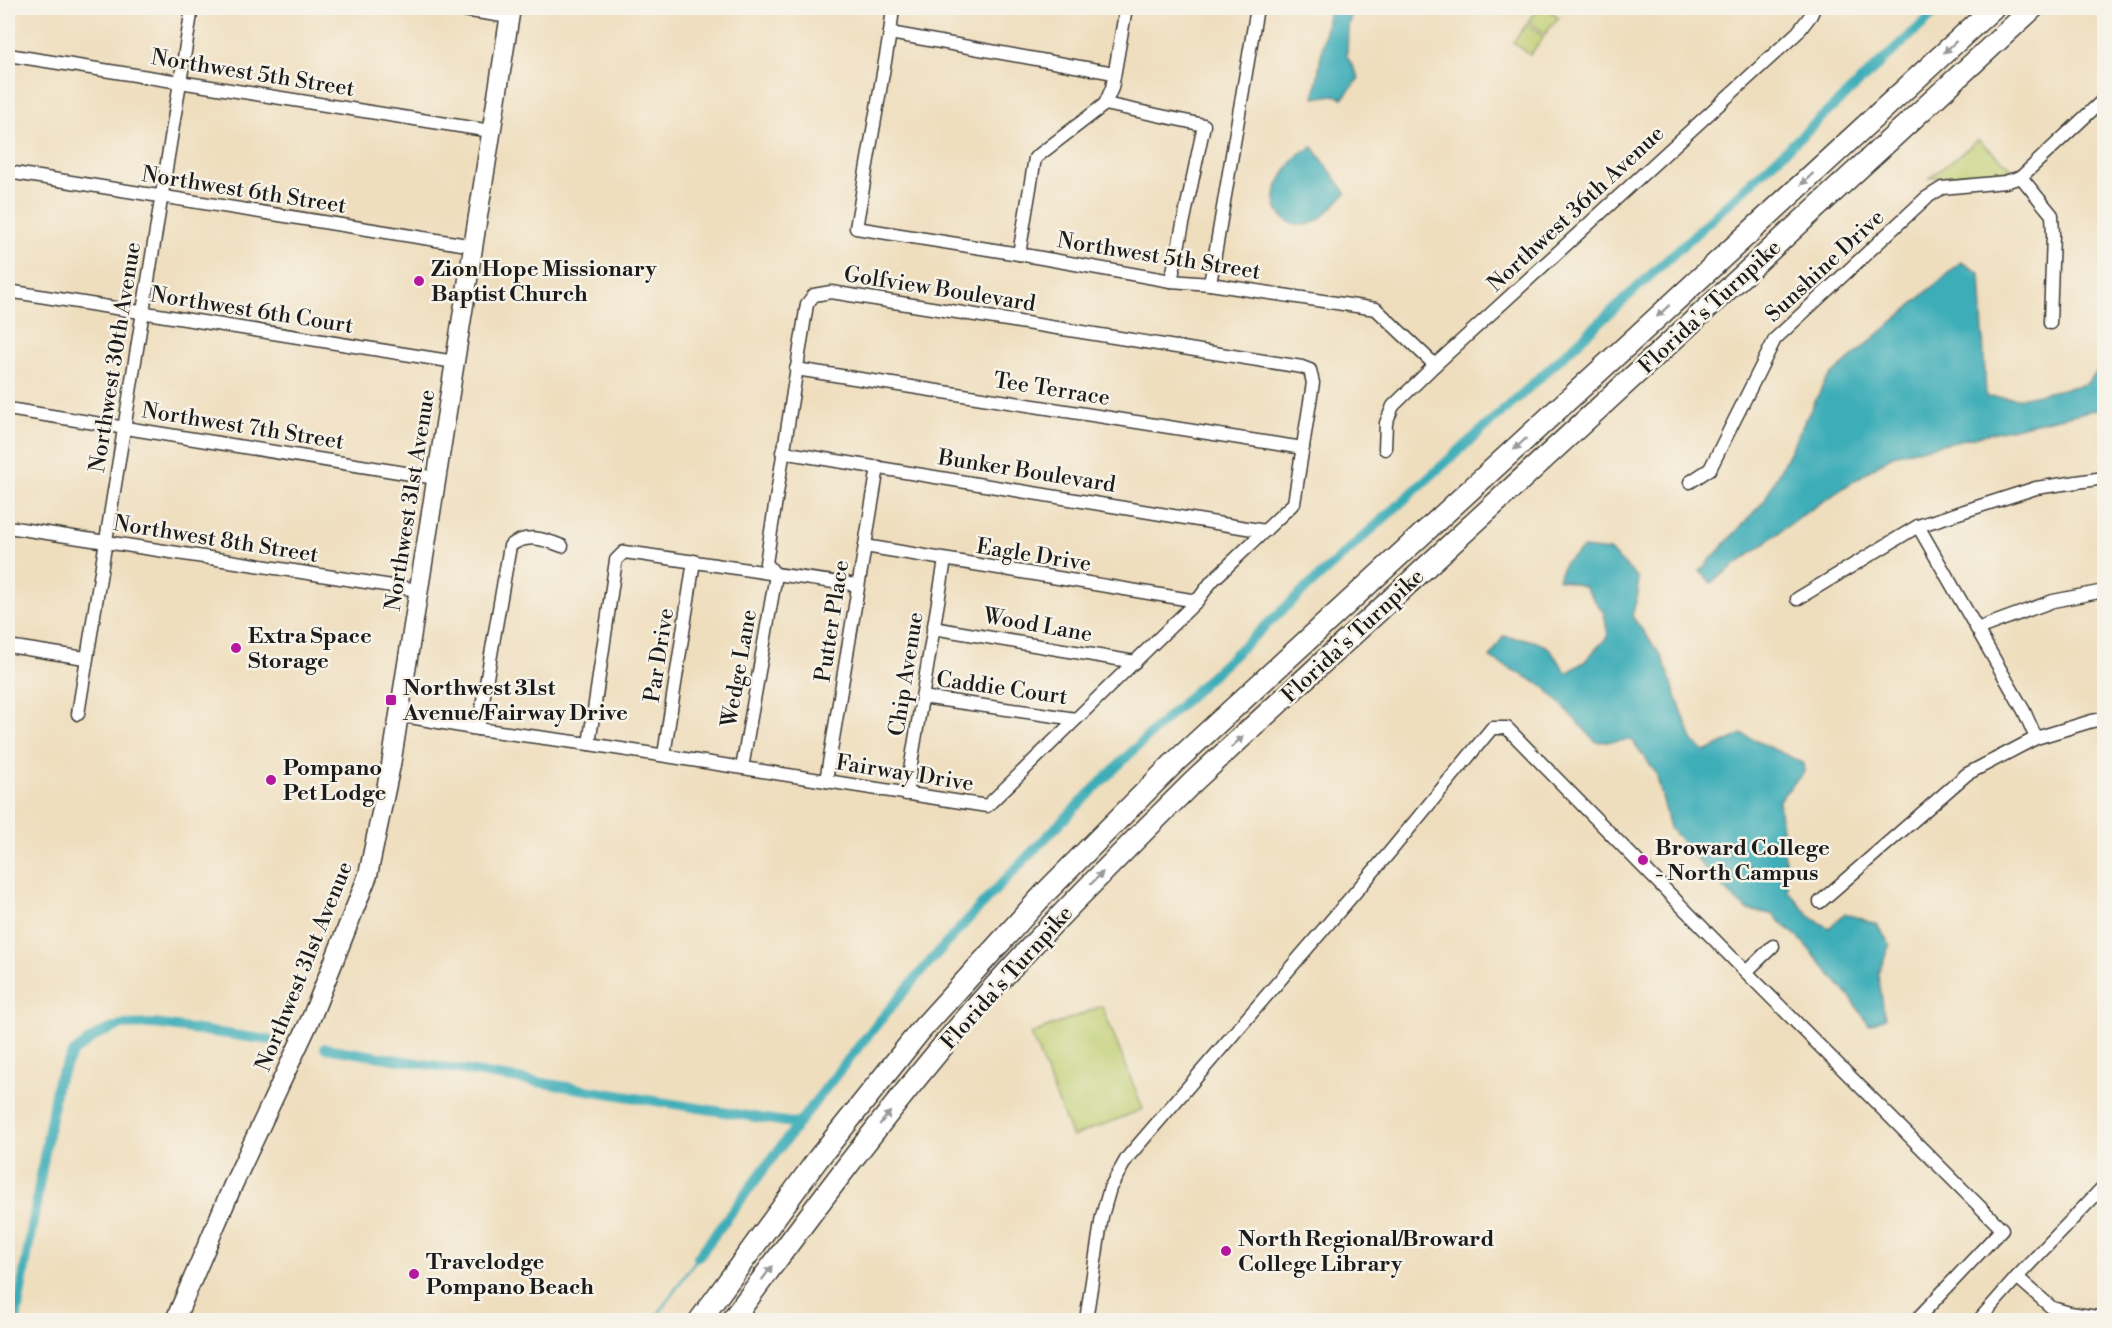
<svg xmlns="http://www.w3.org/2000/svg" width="2112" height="1328" font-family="'Libre Bodoni',serif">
<rect width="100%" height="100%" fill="#f7f3e8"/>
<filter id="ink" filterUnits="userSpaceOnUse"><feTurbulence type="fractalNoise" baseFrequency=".0167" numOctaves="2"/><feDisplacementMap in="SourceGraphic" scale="12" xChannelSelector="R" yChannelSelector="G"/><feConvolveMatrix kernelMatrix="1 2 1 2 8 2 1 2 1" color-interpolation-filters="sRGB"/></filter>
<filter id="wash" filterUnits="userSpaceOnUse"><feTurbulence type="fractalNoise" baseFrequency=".008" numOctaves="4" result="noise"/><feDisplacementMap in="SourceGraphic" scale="24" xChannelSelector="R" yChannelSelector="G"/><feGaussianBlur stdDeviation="1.35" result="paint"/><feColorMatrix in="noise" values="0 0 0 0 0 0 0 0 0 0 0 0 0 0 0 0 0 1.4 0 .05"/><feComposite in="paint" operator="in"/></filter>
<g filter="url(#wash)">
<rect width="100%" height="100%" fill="#efdebe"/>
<g fill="#bdcd6f" stroke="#6c7446" stroke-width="1.5">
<path d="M1539,8h7l13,9 -14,17 -17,-13z"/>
<path d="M1527,24l17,13 -14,18 -17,-13z"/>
<path d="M1978,140l34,28 -16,7 -66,3z"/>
<path d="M1102,1006l41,103 -71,28 -41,-103z"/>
</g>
<g fill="#3dadb8" stroke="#2c646a" stroke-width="1.5">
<path d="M1329,8h24l-5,19 -1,29 12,22 -16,20 -9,-3 -20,3z"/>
<path d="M1313,147l33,46c-10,10 -21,24 -34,30 -19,8 -38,-7 -37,-27 0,-11 17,-35 25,-43 4,-2 9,-4 13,-6z"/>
<path d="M1961,262l19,11 6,124 34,1 66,-14 16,-18 2,-10v52l-211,47 -92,61 -90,67 -11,-12 64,-70 62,-121z"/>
<path d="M1584,548l26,3 28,27v16l-6,22 30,41 31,85 12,10 37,-18 61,29 1,9 -25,28 9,91 24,27 17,10 16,-15 31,11 14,20 -12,30 7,44 -16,7 -16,-24 -51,-60 -30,-27 -25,-4 -36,-34 -41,-48 -14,-55 -24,-33 -36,2 -51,-55 -55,-29 13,-22 31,5 14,6 19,26 17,-11 24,-26 -4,-23 -19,-26 -27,-8 6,-16z"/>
</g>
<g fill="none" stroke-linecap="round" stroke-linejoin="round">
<path stroke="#3dadb8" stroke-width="3" d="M654,1320l44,-63"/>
<g stroke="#3dadb8" stroke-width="10">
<path d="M325,1048l473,76"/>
<path d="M698,1257c82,-109 162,-219 254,-320 177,-195 376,-368 571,-544 140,-128 278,-257 417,-385"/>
<path d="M16,1320l41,-238 16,-29 25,-19 23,-9 34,-1 114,16"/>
</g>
</g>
</g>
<g filter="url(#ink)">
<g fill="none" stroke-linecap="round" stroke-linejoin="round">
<defs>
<g id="minor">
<path d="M450,8l60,9"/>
<path d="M893,8l-3,25 -34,195 163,26 152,27 39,3 166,25 59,56"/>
<path d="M890,33l224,40"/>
<path d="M8,55l483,76"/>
<path d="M1105,104l99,21 -33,156"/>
<path d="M8,172l466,74"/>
<path d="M2021,177l31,38 1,19 -3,89"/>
<path d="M1019,254l16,-96 70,-54 7,-16 14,-80"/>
<path d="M1210,284l47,-276"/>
<path d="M8,291l447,71"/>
<path d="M796,369l507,79"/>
<path d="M8,409l428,69"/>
<path d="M1385,449l1,-26 7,-17 42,-41 363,-333 13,-17 3,-7"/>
<path d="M782,452l483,79"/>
<path d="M1690,482l20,-13 65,-130 151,-141 16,-10 63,-6 16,-5 83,-78"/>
<path d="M1918,526l106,185 12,27"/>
<path d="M8,527l410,63"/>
<path d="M865,546l332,55"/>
<path d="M1797,599l121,-73 118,-38 68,-10"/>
<path d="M933,628l202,34"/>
<path d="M1977,629l76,-28 51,-10"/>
<path d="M8,646l77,12"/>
<path d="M922,697l154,22"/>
<path d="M78,714l114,-706"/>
<path d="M399,715l79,14 111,15 398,62 210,-205 15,-20 82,-78 19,-120 -3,-13 -8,-3 -471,-75 -17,3 -7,9 -41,259 10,12 -34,193"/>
<path d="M478,729l32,-183c17,-13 34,-7 52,0"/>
<path d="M589,744l27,-184 8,-8c78,10 156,24 234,33"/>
<path d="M664,755l30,-194"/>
<path d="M826,781l52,-314"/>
<path d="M906,794l39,-234"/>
<path d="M1820,902l147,-128 69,-36 56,-17 12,-2"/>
<path d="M1746,972l27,-26"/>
<path d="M2017,1277l35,31 18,5 34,5"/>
<path d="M1086,1320l16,-104 8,-28 17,-30 262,-305 103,-125h15l239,244 256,257 -86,91"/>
<path d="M1979,1320l38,-43 87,-91"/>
</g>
<path id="primary" d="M175,1320l58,-135 79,-169 56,-141 23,-110 120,-757"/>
<g id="motorway">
<path d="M700,1320l117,-160 103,-129 125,-138 128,-129 820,-756"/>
<path d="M732,1320c68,-92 136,-184 210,-273 78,-94 166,-180 252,-266l839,-773"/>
</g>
</defs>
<use href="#minor" stroke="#3c3934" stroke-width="15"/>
<use href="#primary" stroke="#3c3934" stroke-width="21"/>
<use href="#motorway" stroke="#3c3934" stroke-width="24"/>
<use href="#minor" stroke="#fff" stroke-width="12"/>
<use href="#primary" stroke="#fff" stroke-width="18"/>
<use href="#motorway" stroke="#fff" stroke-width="21"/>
</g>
<defs><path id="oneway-solid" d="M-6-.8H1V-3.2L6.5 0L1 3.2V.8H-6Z" transform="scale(1.5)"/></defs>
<g fill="#999">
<use href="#oneway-solid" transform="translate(1950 47) rotate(137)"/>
<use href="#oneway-solid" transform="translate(1807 179) rotate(137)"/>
<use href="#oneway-solid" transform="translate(1663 311) rotate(137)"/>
<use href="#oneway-solid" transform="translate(1520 444) rotate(137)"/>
<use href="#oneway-solid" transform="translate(1237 742) rotate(-43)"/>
<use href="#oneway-solid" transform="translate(1097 878) rotate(-45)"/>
<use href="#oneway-solid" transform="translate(885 1118) rotate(-51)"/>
<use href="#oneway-solid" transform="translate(767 1273) rotate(-54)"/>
</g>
</g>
<g fill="#b5179e" stroke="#f7f3e8" stroke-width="2">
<circle cx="419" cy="281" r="6"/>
<circle cx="236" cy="648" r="6"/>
<rect x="385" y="694" width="12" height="12" rx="3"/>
<circle cx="271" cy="780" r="6"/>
<circle cx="1643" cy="860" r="6"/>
<circle cx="1226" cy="1251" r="6"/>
<circle cx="414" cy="1274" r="6"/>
</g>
<g text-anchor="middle" stroke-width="5" stroke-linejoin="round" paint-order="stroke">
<g font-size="22" fill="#1c1c1c" stroke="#f7f3e8">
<text transform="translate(253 72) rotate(9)" y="8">Northwest 5th Street</text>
<text transform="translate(244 189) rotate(9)" y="8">Northwest 6th Street</text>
<text transform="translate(1575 208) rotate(-43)" y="8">Northwest 36th Avenue</text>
<text transform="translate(1159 255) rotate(9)" y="8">Northwest 5th Street</text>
<text transform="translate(1824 265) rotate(-43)" y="8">Sunshine Drive</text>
<text transform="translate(940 288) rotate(9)" y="8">Golfview Boulevard</text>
<text transform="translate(1709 306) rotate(-43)" y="8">Florida's Turnpike</text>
<text transform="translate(252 309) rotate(9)" y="8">Northwest 6th Court</text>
<text transform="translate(114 357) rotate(-81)" y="8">Northwest 30th Avenue</text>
<text transform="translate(1052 388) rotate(9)" y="8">Tee Terrace</text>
<text transform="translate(243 425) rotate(9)" y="8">Northwest 7th Street</text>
<text transform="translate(1027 470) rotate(9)" y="8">Bunker Boulevard</text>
<text transform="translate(409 500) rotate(-81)" y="8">Northwest 31st Avenue</text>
<text transform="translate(216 538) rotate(9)" y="8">Northwest 8th Street</text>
<text transform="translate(1034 554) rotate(9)" y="8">Eagle Drive</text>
<text transform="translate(831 621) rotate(-81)" y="8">Putter Place</text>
<text transform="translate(1038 624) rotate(10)" y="8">Wood Lane</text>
<text transform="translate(1352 635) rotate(-43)" y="8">Florida's Turnpike</text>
<text transform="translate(658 655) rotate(-81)" y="8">Par Drive</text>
<text transform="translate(738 668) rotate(-80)" y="8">Wedge Lane</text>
<text transform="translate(905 674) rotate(-81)" y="8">Chip Avenue</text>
<text transform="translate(1002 687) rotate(8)" y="8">Caddie Court</text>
<text transform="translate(905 772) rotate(9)" y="8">Fairway Drive</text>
<text transform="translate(303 966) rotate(-68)" y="8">Northwest 31st Avenue</text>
<text transform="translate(1006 977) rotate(-48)" y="8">Florida's Turnpike</text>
</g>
<g font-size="22" font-weight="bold" fill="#1c1c1c" stroke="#f7f3e8" text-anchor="start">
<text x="431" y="276">Zion Hope Missionary<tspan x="431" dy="25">Baptist Church</tspan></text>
<text x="248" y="643">Extra Space<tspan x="248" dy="25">Storage</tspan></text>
<text x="403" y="695">Northwest 31st<tspan x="403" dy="25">Avenue/Fairway Drive</tspan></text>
<text x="283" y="775">Pompano<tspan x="283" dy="25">Pet Lodge</tspan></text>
<text x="1655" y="855">Broward College<tspan x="1655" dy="25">- North Campus</tspan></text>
<text x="1238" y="1246">North Regional/Broward<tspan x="1238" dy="25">College Library</tspan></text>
<text x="426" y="1269">Travelodge<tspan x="426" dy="25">Pompano Beach</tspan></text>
</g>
</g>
<rect width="2112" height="1328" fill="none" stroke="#f7f3e8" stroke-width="30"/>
</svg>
